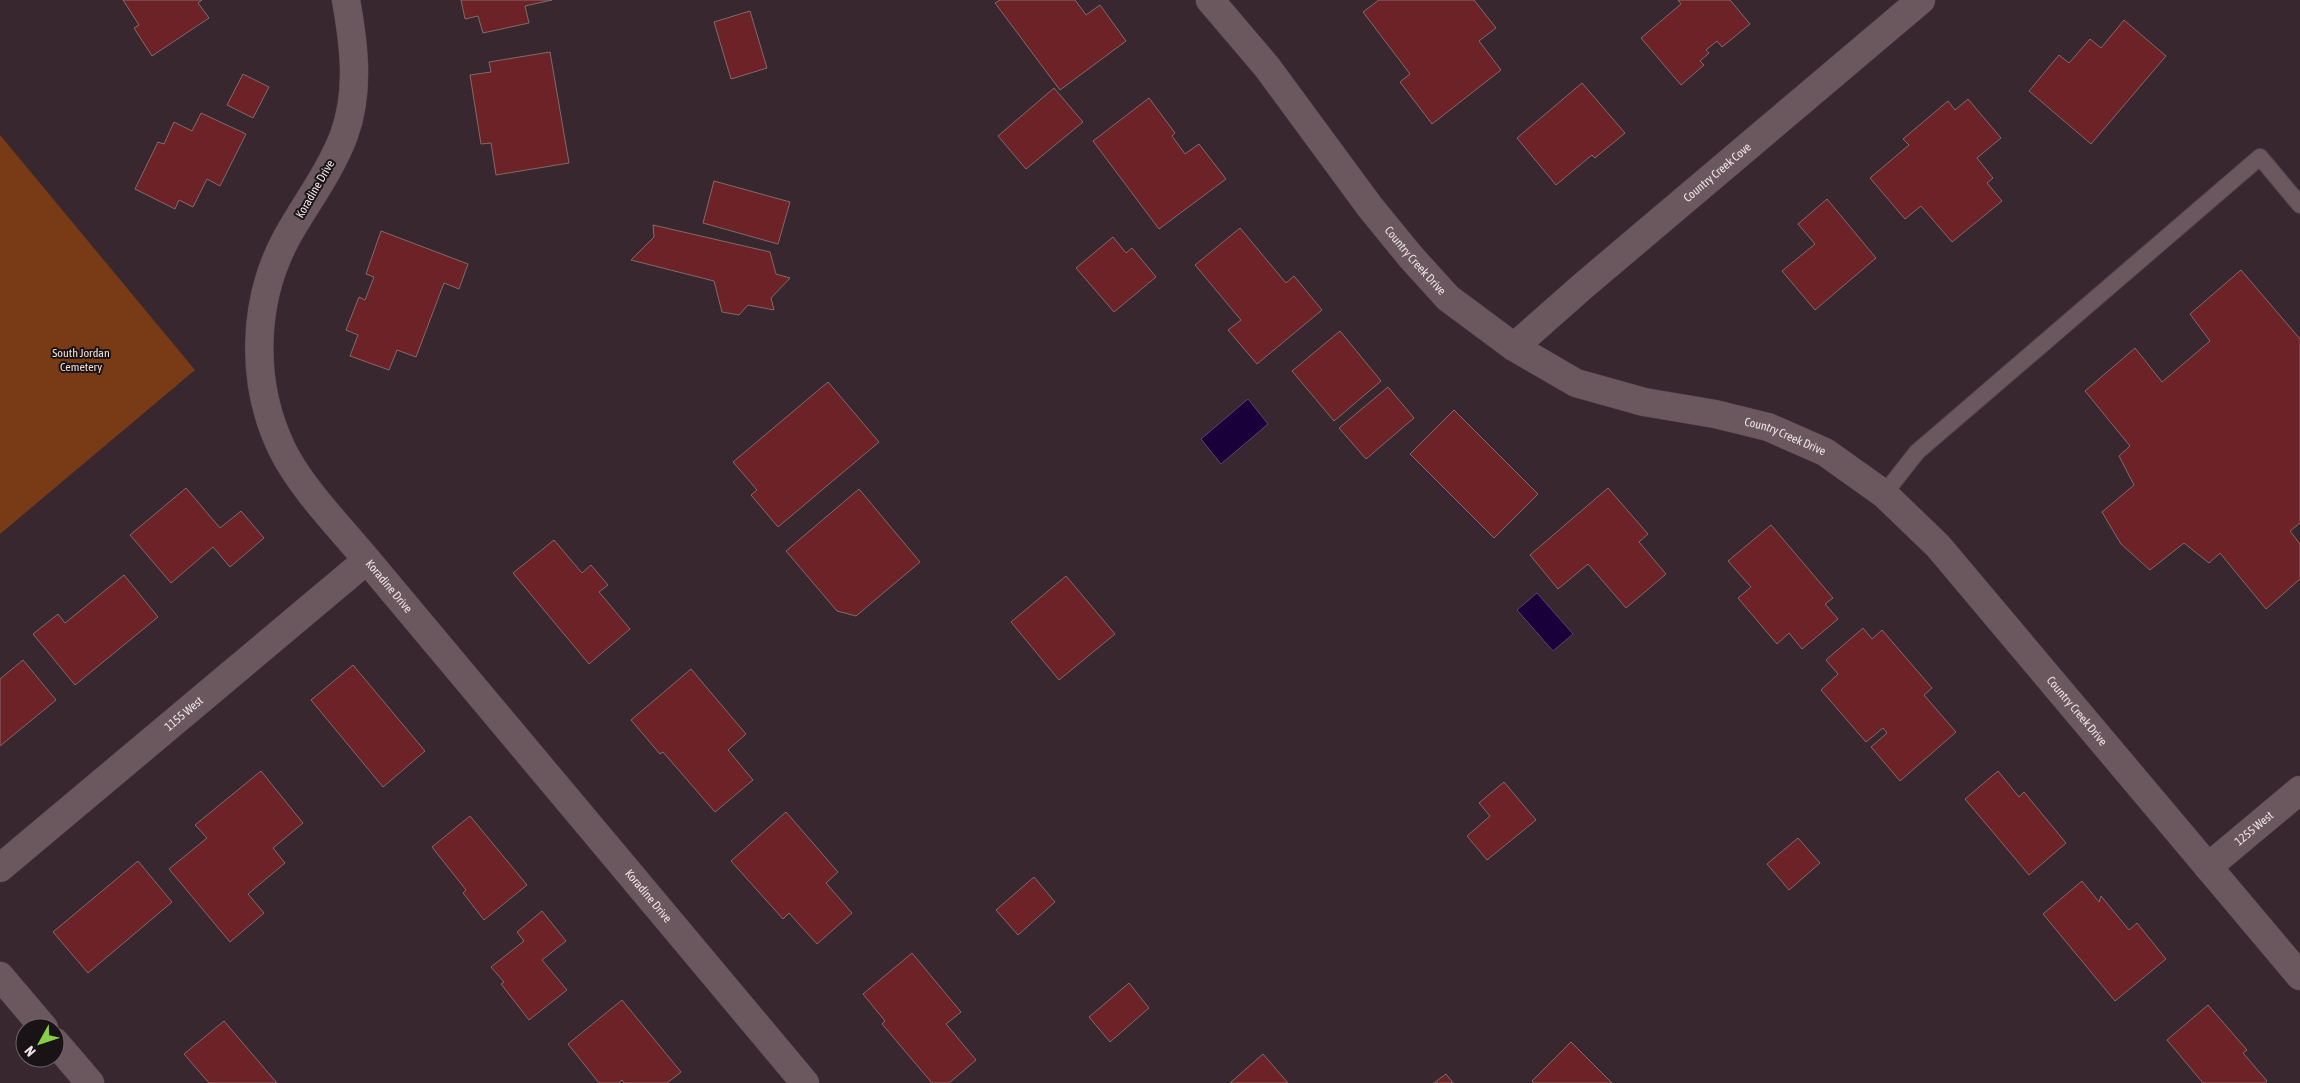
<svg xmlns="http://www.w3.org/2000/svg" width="2300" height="1083" font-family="'Asap Condensed',sans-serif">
<rect width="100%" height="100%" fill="#38272e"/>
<path fill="#793b15" d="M0,135l195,235 -195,164z"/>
<g fill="#1a003b" stroke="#5a446f">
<path d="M1248,399l20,25 -47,40 -20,-25z"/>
<path d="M1537,593l36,41 -20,17 -36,-41z"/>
</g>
<g fill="#6c2226" stroke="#816b6a">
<path d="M123,0h79l-4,3 11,15 -57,38 -18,-28 5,-3z"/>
<path d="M461,0h91l-27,6 4,17 -46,10 -5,-17 -13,3z"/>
<path d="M1000,0h75l11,15 14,-10 26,36 -66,49 -65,-87z"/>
<path d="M1379,0h95l22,28 -17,13 22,29 -69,54 -32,-42 10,-8 -47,-62z"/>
<path d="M1678,0h52l20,24 -28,23 -5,-6 -11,9 3,3 -9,8 4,4 -23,20 -40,-47 40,-34z"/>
<path d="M750,11l17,57 -36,11 -17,-57z"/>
<path d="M2124,20l42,36 -75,88 -62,-53 30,-36 10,8 21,-24 11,9z"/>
<path d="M550,52l19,111 -73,12 -5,-32 -10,1 -11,-69 21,-3 -2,-10z"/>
<path d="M243,74l26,13 -16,31 -26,-13z"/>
<path d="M1582,83l43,50 -30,25 -3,-3 -36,30 -39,-47z"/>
<path d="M1054,88l29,34 -57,47 -28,-33z"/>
<path d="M1149,98l26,35 -3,3 13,18 14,-10 27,35 -67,50 -66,-88z"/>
<path d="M1968,99l33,39 -24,20 16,20 -6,5 15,18 -50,41 -31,-36 -16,13 -35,-41 39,-33 -6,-6 45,-38 7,9z"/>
<path d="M201,113l45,21 -26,52 -13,-7 -14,28 -14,-7 -4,9 -40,-20 23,-47 6,2 10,-22 18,9z"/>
<path d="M714,181l76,21 -12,42 -75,-21z"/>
<path d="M1827,199l49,59 -61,52 -33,-39 33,-27 -17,-20z"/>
<path d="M653,225l117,27 6,22 14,4 -19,20 3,12 -26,-5 -9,10 -17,-3 -8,-31 -83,-21 23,-23z"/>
<path d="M1240,228l46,55 8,-7 28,34 -65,54 -29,-34 13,-10 -46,-55z"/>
<path d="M381,231l87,33 -9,25 -15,-6 -28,74 -19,-7 -8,20 -39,-14 8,-21 -12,-5 13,-33 6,3 9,-23 -8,-3z"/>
<path d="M1113,237l13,16 6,-5 24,29 -42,35 -38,-44z"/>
<path d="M2241,270l59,69v184l-10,8 10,13v35l-34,30 -46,-56 -11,10 -25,-20 -34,27 -29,-26 -19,-32 32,-27 -15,-29 11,-10 -45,-55 50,-43 27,34 48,-41 -20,-27z"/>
<path d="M1340,331l41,50 -47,40 -42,-50z"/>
<path d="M828,382l51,60 -101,85 -27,-32 6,-5 -24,-28z"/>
<path d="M1388,387l26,31 -48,41 -27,-31z"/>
<path d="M1454,410l84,84 -44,44 -84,-84z"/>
<path d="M186,488l34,40 21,-17 23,27 -34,29 -17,-20 -42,36 -41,-48z"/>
<path d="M1608,488l40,46 -9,8 27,32 -40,34 -38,-44 -30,25 -28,-34z"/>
<path d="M859,489l61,73 -64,54 -19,-5 -51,-60z"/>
<path d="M1771,525l62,73 -8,6 13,15 -36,30 -13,-16 -12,11 -39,-46 13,-11 -23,-26z"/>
<path d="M554,540l28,33 9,-8 17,20 -9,7 31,37 -41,35 -76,-91z"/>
<path d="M124,575l34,42 -83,68 -42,-51 25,-20 7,9z"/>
<path d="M1066,576l49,58 -56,46 -48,-58z"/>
<path d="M1863,628l9,11 10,-9 50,58 -8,7 32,37 -56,49 -29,-34 16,-14 -4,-5 -17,14 -45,-52 17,-16 -12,-14z"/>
<path d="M23,660l33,40 -56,46v-67z"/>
<path d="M353,665l72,86 -42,36 -72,-87z"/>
<path d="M691,669l55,65 -18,16 25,30 -38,32 -52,-60 -3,2 -29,-34z"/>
<path d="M261,771l42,52 -30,25 12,15 -37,31 16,19 -34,29 -61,-73 38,-31 -12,-13z"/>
<path d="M1998,771l21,26 5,-5 42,51 -37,32 -64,-76z"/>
<path d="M1504,782l32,38 -49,40 -20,-24 23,-20 -11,-13z"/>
<path d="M786,812l52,60 -12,11 26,30 -35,31 -28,-31 -6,6 -52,-58z"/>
<path d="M470,816l57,69 -43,35 -21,-27 3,-3 -34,-43z"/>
<path d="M1798,838l22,25 -31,27 -22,-26z"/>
<path d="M138,861l34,41 -84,71 -35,-41z"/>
<path d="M1034,877l21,25 -37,33 -22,-25z"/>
<path d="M2082,881l17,21 2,-6 28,34 8,-7 29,36 -51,42 -72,-87z"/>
<path d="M542,911l24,30 -24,19 25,30 -38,30 -28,-36 3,-2 -13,-15 33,-26 -7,-9z"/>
<path d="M912,953l49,59 -15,12 30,36 -27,23h-17l-50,-59 3,-3 -22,-27z"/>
<path d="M1129,983l20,25 -39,34 -21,-25z"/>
<path d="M622,1000l59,72 -14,11h-43l-2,-3 -4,3h-19l-31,-39z"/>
<path d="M2208,1005l39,45 -4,3 24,28 -3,2h-61l-36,-43z"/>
<path d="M224,1021l53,62h-68l-25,-29z"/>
<path d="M1571,1042l41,41h-78l-2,-2z"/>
<path d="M1263,1054l25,29h-58z"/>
<path d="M1446,1074l7,9h-19z"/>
</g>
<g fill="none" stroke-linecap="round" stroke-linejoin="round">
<defs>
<path id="service" d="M1884,494l33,-42 343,-295 40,48"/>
<g id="minor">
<path id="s1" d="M346,0c8,45 14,91 -2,135 -14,37 -38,68 -57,102 -35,64 -37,146 -5,212 19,39 57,77 85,111l438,523"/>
<path id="s2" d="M1210,0l57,67 103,140 40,49 38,42 66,49 62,36 68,19 71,12 53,13 57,25 59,42 54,52 362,430"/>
<path id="s3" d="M1514,347l69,-61 338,-286"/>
<path id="s4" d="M2208,867l92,-77"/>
<path id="s5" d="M0,868l367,-308"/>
<path d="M0,976l44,52"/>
<path d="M55,1042l35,41"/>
</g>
</defs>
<use href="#service" stroke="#514348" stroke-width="18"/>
<use href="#minor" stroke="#514348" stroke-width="29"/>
<use href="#service" stroke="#6b585f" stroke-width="16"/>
<use href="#minor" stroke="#6b585f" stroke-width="28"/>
</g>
<g text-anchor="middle" stroke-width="4" stroke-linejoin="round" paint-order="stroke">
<g font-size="12" fill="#eee3e7" stroke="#1a1316">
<text dy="4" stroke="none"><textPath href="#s3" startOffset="268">Country Creek Cove</textPath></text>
<text transform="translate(315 189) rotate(-60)" y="4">Koradine Drive</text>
<text dy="4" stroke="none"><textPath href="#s2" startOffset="332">Country Creek Drive</textPath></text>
<text dy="4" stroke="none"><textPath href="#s2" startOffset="752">Country Creek Drive</textPath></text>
<text dy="4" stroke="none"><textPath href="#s1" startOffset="648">Koradine Drive</textPath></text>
<text dy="4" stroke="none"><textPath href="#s2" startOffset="1158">Country Creek Drive</textPath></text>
<text dy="4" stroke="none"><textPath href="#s5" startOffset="240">1155 West</textPath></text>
<text dy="4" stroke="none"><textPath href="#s4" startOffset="60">1255 West</textPath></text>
<text dy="4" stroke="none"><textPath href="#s1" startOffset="1052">Koradine Drive</textPath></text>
</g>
<g font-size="12" fill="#f3ded4" stroke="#1a1316">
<text x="81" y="357">South Jordan<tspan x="81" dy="14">Cemetery</tspan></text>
</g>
</g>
<g transform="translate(40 1043) rotate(230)"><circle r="24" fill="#1a1316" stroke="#6f666a"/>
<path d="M0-4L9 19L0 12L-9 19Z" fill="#89ce48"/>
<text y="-8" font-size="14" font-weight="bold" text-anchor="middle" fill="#eee3e7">N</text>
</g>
</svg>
